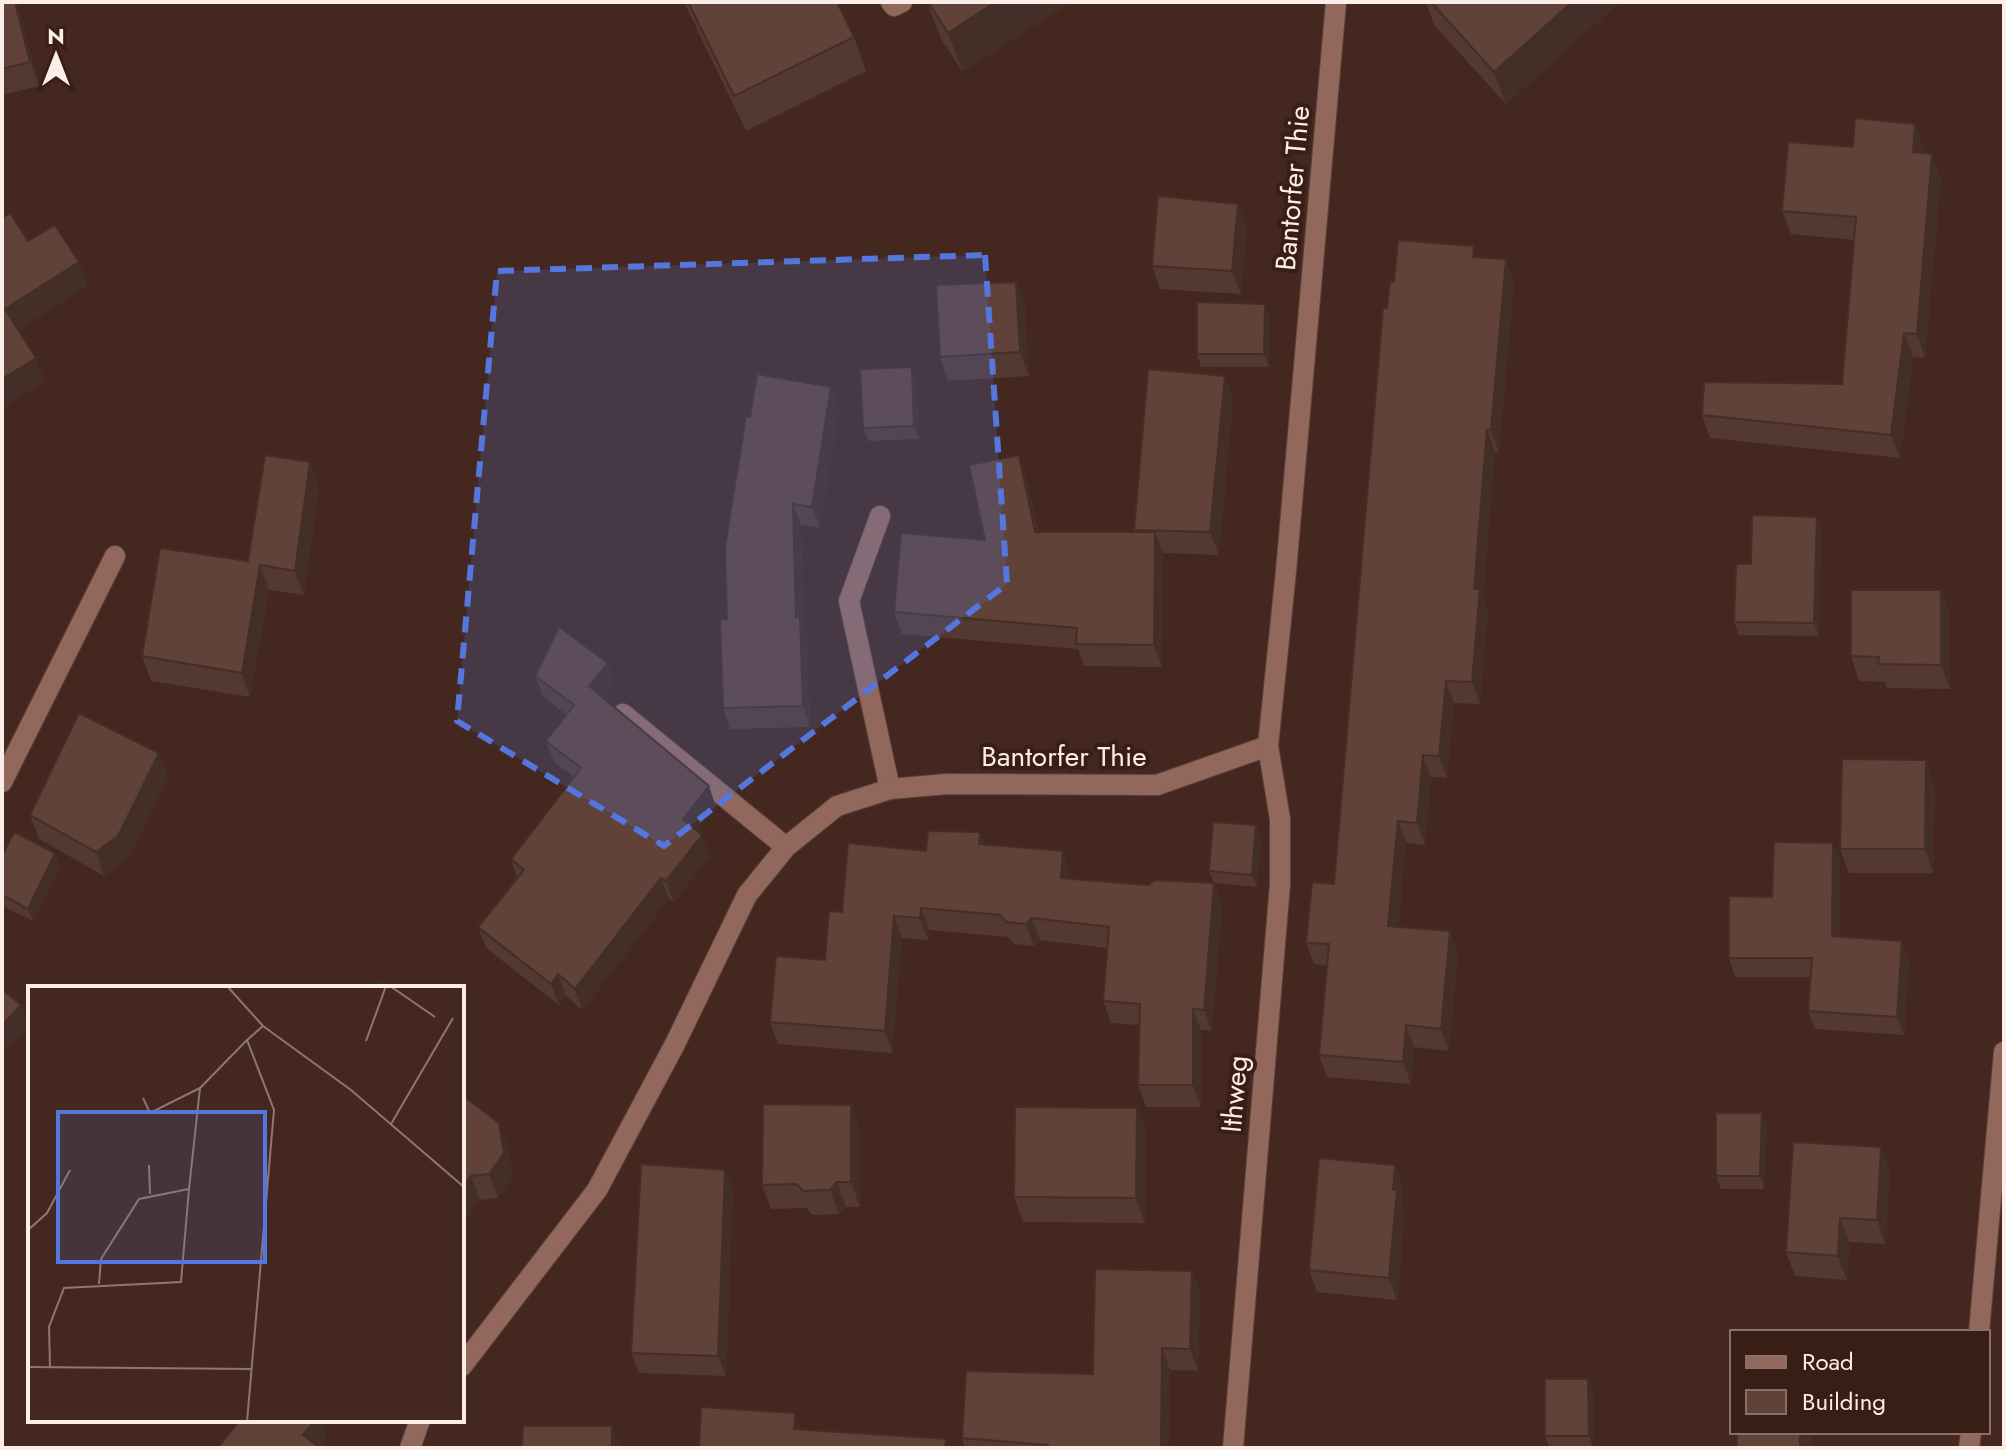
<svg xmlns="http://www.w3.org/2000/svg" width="2006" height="1450" font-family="Jost,sans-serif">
<rect width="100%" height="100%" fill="#442820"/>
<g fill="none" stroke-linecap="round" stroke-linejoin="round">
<defs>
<g id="lane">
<path d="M891,2l3,4 8,-4"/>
<path d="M880,516l-31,85 41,188"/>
<path d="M623,714l163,133"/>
</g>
<g id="street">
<path d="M2,782l113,-226"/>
<path d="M1979,1332l25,-280"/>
<path d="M462,1366l135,-176 78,-146 72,-149 39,-48 51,-41 53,-17 57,-5 210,1 111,-39 18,-175 50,-569"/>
<path d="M410,1448l10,-28"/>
<path d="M1233,1448l47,-564v-65l-12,-73"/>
<path d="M1969,1448l2,-16"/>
</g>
</defs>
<use href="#lane" stroke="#5e443c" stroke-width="22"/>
<use href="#street" stroke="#5e443c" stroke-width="22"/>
<use href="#lane" stroke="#92685d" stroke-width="20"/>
<use href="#street" stroke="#92685d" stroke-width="20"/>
</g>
<g fill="#533931">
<path d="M2,2h15l22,84 -37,9z"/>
<path d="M684,2h153l17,35 12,34 -120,60z"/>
<path d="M927,2h144l-108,70 -22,-33z"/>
<path d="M1426,2h194l-114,102 -72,-79z"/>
<path d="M1853,147l71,1 -1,5 18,25 -16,180 -12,-1 -13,101 -190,-20 -8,-23 140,-31 12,-144 -63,-6 -9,-23z"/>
<path d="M1247,227l-6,67 -81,-5 -8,-23z"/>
<path d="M1478,257l36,24 -15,171h-4l-12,146 5,13 -8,93 -26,-1 -7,75 -16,-1 -6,68 -19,-2 -8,83 60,27 -9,98 -35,-4 -3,37 -84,-7 -8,-22 8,-89 -13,-2 -8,-21 28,-59 60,-602z"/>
<path d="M1016,282l9,24 4,70 -81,5 -8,-24z"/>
<path d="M1270,316l-1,51h-68l-4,-13z"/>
<path d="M916,379l3,60 -51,2 -5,-13z"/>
<path d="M1233,398l-14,157 -56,-2 -1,114 -78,-1 -6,-17 -176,-15 -8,-22 91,-72 34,-85 7,21 12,56h97l-1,-2z"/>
<path d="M839,408l-19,120 -19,-3 2,100 5,13 2,89 -80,2 -7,-21 4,-89 23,-202z"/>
<path d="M319,486l-15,109 -35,-5 -19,107 -99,-16 -9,-25 106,-95z"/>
<path d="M1817,517l4,12 -2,107 -80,-1 -5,-13 17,-58z"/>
<path d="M1941,590l9,24v75l-63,-1 -2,-6 -26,-1 -8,-25z"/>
<path d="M608,663l7,21 -11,14 112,109 -19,24 13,25 -36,46 -5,-3 -87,111 -16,-14 -7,9 -73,-57 -8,-21 39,-49 -6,-19 63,-82 -20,-15 -8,-21 21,-26 -24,-18 -8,-21z"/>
<path d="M159,753l9,24 -41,83 -23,16 -65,-37 -9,-24z"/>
<path d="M1935,784l-2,89h-84l-9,-24z"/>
<path d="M1256,825l5,12 -4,50 -43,-4 8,22 -10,126 -11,-1v77h-55l-8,-22 1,-60 -28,-2 -8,-22 4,-53 -67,-8 -6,6 -20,-2 -6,-7 -79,-7 -1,10 -26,-2 -10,115 -114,-9 -8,-22 55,-62 17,-48 84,-61 54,-19 4,12 87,29 -1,6 78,6 66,-2 -5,-12z"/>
<path d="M55,853l5,13 -27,55 -31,-15v-50z"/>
<path d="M1840,862l-1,75 63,4 7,19 -5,75 -89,-6 -7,-18 3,-34h-76l-6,-19 43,-61z"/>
<path d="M462,1095l46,53 5,29 -15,21 -18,2 -17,23 -1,-1z"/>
<path d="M851,1105l9,24v78h-14l-7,7 -27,1 -6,-7 -35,1 -9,-24z"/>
<path d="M1137,1108l9,24 -1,91 -122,-1 -9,-25z"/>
<path d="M1767,1126l-3,63h-43l-5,-13z"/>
<path d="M1395,1165l8,22 -1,16 3,9 -8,88 -80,-8 -8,-22z"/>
<path d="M725,1170l8,21 -7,185 -87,-3 -8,-20z"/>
<path d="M1890,1172l-5,72 -36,-2 -2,38 -52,-4 -9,-24z"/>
<path d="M1192,1271l8,22 -2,78 -28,-1 -1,78h-204l-3,-10 131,-64z"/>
<path d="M1588,1379l5,12v57h-43l-5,-12z"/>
</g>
<g fill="#432e28">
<path d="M15,2h2l22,84 -9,-24z"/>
<path d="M995,2h76l-108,70 -15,-39z"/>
<path d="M1572,2h48l-114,102 -12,-32z"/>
<path d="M1915,124l9,24 -3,28 -8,-24z"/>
<path d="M1932,154l9,24 -16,180 -8,-24z"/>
<path d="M1238,204l9,23 -6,67 -9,-23z"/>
<path d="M1506,259l8,22 -15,171 -8,-22z"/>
<path d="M79,262l9,24 -74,47 -9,-24z"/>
<path d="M1016,282l9,24 4,70 -9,-24z"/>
<path d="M1265,304l5,12 -1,51 -5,-13z"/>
<path d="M1904,333l9,24 -13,101 -9,-23z"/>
<path d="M36,358l9,24 -43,27v-30z"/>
<path d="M912,367l4,12 3,60 -5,-13z"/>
<path d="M1225,376l8,22 -14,157 -9,-23z"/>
<path d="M831,387l8,21 -19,120 -8,-21z"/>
<path d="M1487,430l8,22 -12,146 5,13 -8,93 -8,-22 2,-93z"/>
<path d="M1019,455l7,21 16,78 -7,-22z"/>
<path d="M310,462l9,24 -15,109 -9,-24z"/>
<path d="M793,504l8,21 2,100 5,13 2,89 -7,-21 -7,-89z"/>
<path d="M1817,517l4,12 -2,107 -5,-13z"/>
<path d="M1155,532l8,22 -1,113 -8,-22z"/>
<path d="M260,565l9,25 -19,107 -8,-24z"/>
<path d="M1941,590l9,24v75l-9,-24z"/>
<path d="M608,663l7,21 -18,23 -8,-21z"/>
<path d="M1446,681l8,22 -7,75 -8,-22z"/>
<path d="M159,753l9,24 -41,83 -23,16 -8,-24z"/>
<path d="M1423,755l8,22 -6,68 -8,-22z"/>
<path d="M1926,760l9,24 -2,89 -8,-24z"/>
<path d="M709,786l7,21 -26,33 -7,-21z"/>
<path d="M1398,821l8,22 -10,104 -8,-21z"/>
<path d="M1256,825l5,12 -4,50 -5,-12z"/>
<path d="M980,832l8,21 -9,-9z"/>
<path d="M702,835l8,21 -36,46 -8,-21z"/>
<path d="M1833,843l7,19 -1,93 -7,-19z"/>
<path d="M1063,851l8,22 -2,27 -8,-22z"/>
<path d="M55,853l5,13 -27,55 -5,-12z"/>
<path d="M661,878l8,21 -87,111 -7,-21z"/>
<path d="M1214,883l8,22 -10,126 -8,-21z"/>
<path d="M921,908l8,22 -1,10 -8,-22z"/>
<path d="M894,916l8,22 -10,115 -7,-22z"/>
<path d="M1032,918l8,22 -6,6 -8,-22z"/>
<path d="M1450,931l8,22 -9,98 -8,-22z"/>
<path d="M1902,941l7,19 -5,75 -7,-18z"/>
<path d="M558,974l8,22 -7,9 -8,-21z"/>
<path d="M21,1005l8,22 -27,27v-29z"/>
<path d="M1193,1009l8,21v77l-8,-22z"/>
<path d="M1406,1025l8,22 -3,37 -8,-22z"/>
<path d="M851,1105l9,24v78l-9,-25z"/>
<path d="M1137,1108l9,24 -1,91 -9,-25z"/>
<path d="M1762,1113l5,13 -3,63 -4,-13z"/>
<path d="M499,1123l9,25 5,29 -15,21 -9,-24z"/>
<path d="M1881,1147l9,25 -5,72 -8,-24z"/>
<path d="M1395,1165l8,22 -1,16 3,9 -8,88 -8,-22z"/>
<path d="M725,1170l8,21 -7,185 -8,-20z"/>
<path d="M471,1176l9,24 -17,23 -1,-4v-31z"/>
<path d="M837,1182l9,25 -7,7 -9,-24z"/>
<path d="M1840,1218l9,24 -2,38 -9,-24z"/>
<path d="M1192,1271l8,22 -2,78 -8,-22z"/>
<path d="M1162,1348l8,22 -1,78h-8z"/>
<path d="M1588,1379l5,12v57l-4,-12z"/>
<path d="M795,1413l8,23 -9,-7z"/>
<path d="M314,1420h13l-4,5 4,13 -7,10 -17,-13z"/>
<path d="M612,1426l8,22h-8z"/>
<rect x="1800" y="1432" width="12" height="16"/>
</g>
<g fill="#604239" stroke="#432e28" stroke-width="2">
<path d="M2,2h13l15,60 -28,7z"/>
<path d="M688,2h149l17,35 -120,59z"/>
<path d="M928,2h67l-47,31z"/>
<path d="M1431,2h141l-78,70z"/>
<path d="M1855,118l60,6 -2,28 19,2 -15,180 -13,-1 -13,102 -189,-20 2,-33 138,2 14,-167 -74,-6 6,-69 65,5z"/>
<path d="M1158,196l80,8 -6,67 -80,-5z"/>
<path d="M10,213l18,28 27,-16 24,37 -74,47 31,49 -34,21v-161z"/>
<path d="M1398,240l76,6 -1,11 33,2 -15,171h-4l-13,159h6l-8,93 -26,-1 -7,75 -16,-1 -6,68 -19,-2 -10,105 62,5 -9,98 -35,-4 -3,37 -84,-7 10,-111 -23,-1 6,-61 22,2 49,-576h4l3,-27 4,1z"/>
<path d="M1016,282l4,70 -80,5 -4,-72z"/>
<path d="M1197,302l68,2 -1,50h-67z"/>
<path d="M912,367l2,59 -51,2 -3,-59z"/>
<path d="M1148,369l77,7 -15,156 -76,-2z"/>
<path d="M757,374l74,13 -19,120 -19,-3 3,113h4l3,89 -80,2 -3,-89h7l-2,-72 21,-131 4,1z"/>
<path d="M265,455l45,7 -15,109 -35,-6 -18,108 -100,-17 18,-108 88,13z"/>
<path d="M1019,455l16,77h120l-1,113 -78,-1 1,-16 -183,-16 7,-79 84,7 -16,-75z"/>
<path d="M1752,515l65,2 -3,106 -80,-1 2,-58h15z"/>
<path d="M1851,590h90v75l-63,-1 1,-7 -28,-1z"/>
<path d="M559,627l49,36 -19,23 120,100 -26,33 19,16 -36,46 -5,-3 -86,111 -17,-15 -7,10 -73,-57 46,-57 -13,-11 70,-91 -35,-27 28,-36 -39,-29z"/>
<path d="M79,713l80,40 -41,83 -22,16 -66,-37z"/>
<path d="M1842,759l84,1 -1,89h-85z"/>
<path d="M1213,822l43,3 -4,50 -43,-4z"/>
<path d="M928,831l52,1 -1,12 84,7 -2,27 87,7 7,-5 59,3 -10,127 -11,-1v76h-55l2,-81 -37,-3 6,-74 -77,-9 -6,6 -20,-2 -5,-7 -80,-7 -1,10 -26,-2 -9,115 -115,-9 6,-66 49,4 4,-49 13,1 6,-69 78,8z"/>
<path d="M14,832l41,21 -27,56 -26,-14v-39z"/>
<path d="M1774,842l59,1 -1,93 70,5 -5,76 -89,-6 4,-53h-83v-62l43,1z"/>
<path d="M381,982l10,6h-15z"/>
<path d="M2,989l19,16 -19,20z"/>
<path d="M462,1095l37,28 5,30 -15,21 -18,2 -9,12z"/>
<path d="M763,1104l88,1v77h-14l-7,8 -27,1 -6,-7 -35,1z"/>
<path d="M1015,1107l122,1 -1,90 -122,-1z"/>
<path d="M1716,1113h46l-2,63h-44z"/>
<path d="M1793,1142l88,5 -4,73 -37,-2 -2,38 -52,-4z"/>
<path d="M1319,1158l76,7 -2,25h4l-8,88 -80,-8z"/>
<path d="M641,1164l84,6 -7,186 -87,-3z"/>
<path d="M1095,1269l97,2 -2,78 -28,-1 -1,100h-113v-3l-86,-7 4,-67 127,3z"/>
<path d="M1545,1379h43l1,57h-44z"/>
<path d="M701,1407l94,6 -1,16 152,10 -1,9h-246z"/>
<path d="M240,1420h75l-12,15 17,13h-102z"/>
<path d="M523,1426h89v22h-90z"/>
<rect x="1737" y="1432" width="63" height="16"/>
</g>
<path fill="#5576dc" fill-opacity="0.2" stroke="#5576dc" stroke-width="6" stroke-dasharray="16 10" stroke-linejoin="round" d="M985,255l22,329 -343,262 -207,-125 40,-450z"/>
<g text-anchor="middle" stroke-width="8" stroke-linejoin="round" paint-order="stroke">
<g font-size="28" fill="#fdede9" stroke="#391e16">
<text transform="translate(1292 188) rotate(-85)" y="10">Bantorfer Thie</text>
<text x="1064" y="766">Bantorfer Thie</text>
<text transform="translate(1234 1094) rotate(-85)" y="10">Ithweg</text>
</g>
</g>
<g transform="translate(28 986)">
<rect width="436" height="436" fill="#442820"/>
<path fill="none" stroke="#8e7770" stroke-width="2" d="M199,0l36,40 88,64 113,97M362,0l45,31M338,55l20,-55M115,112l7,15 50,-25M363,138l62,-106M121,179l1,29M0,244l19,-17 23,-43M71,298l2,-25 38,-60 50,-10 11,-101 47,-48M0,381l224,2M22,381l-1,-40 15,-39 117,-6 8,-93M219,436l27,-312 -27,-70 16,-14"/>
<path fill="#5576dc" fill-opacity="0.15" stroke="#5576dc" stroke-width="4" d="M30,126h207v150h-207z"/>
<rect width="436" height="436" fill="none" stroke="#fdede9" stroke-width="4"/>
</g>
<rect width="2006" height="1450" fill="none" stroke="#fdede9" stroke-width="8"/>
<rect x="1730" y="1330" width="260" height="104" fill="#391e16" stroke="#87716a" stroke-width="2"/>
<rect x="1746" y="1356" width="40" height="12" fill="#92685d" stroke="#87716a" stroke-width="2"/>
<text x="1802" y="1370" font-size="24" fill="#fdede9">Road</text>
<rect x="1746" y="1390" width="40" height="24" fill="#604239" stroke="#87716a" stroke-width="2"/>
<text x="1802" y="1410" font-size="24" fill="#fdede9">Building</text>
<g transform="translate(56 56)" stroke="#391e16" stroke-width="6" paint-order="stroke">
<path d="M0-6L14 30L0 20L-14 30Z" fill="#fdede9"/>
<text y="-12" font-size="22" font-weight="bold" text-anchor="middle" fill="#fdede9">N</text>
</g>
</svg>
